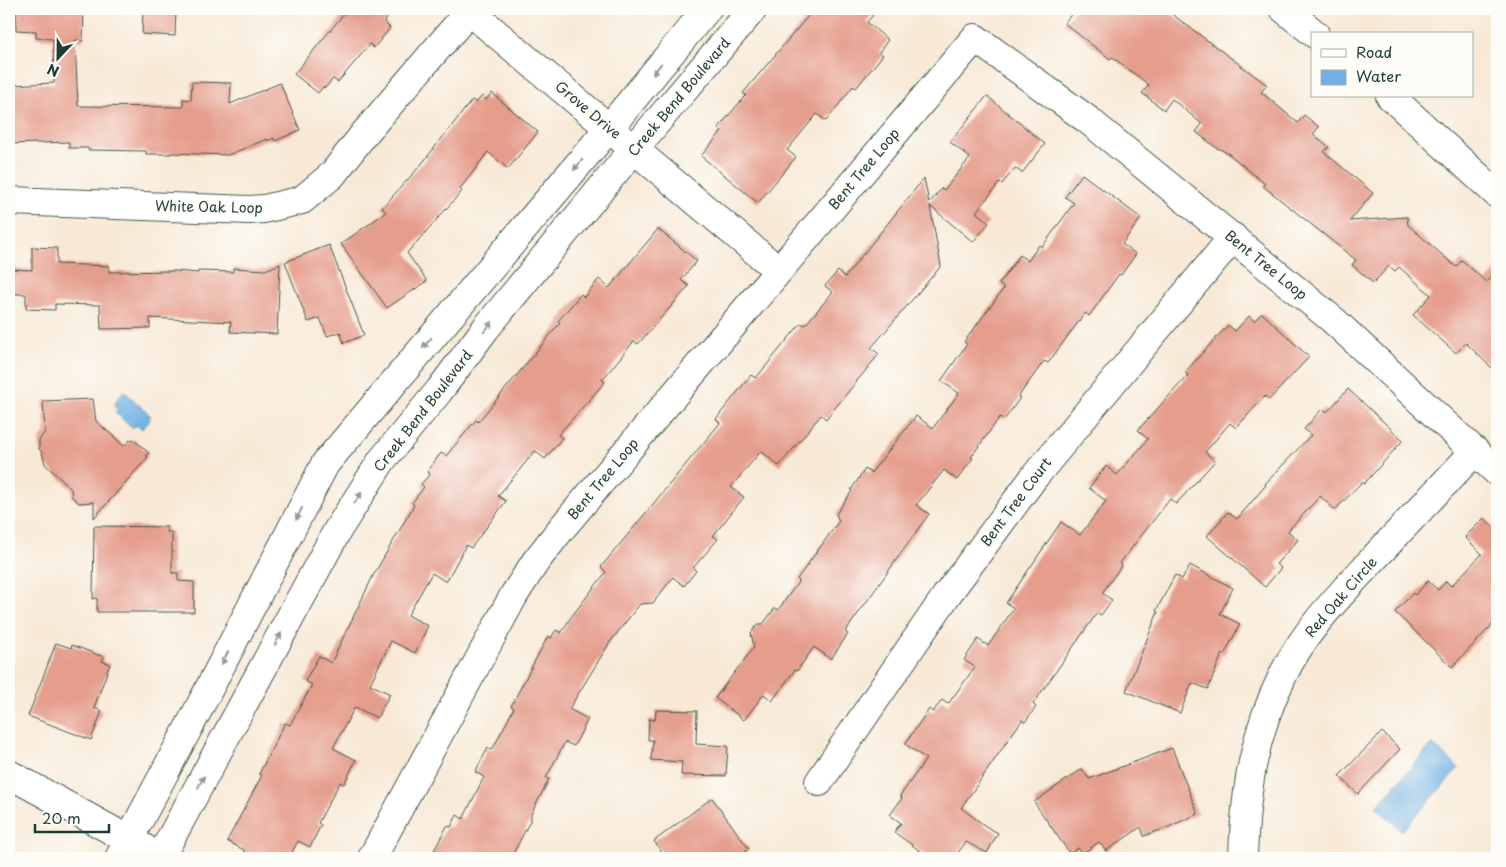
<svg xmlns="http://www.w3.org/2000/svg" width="1506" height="867" font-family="'Playpen Sans',sans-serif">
<rect width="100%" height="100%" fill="#fdfcf7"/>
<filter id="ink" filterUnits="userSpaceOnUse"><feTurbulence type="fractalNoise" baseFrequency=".02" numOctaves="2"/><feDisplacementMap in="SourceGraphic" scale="10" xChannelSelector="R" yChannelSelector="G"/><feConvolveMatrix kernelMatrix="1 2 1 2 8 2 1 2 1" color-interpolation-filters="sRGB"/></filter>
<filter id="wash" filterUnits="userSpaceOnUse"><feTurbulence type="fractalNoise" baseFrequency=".0096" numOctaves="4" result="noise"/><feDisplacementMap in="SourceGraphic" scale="20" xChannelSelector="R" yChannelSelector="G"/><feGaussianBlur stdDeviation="1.12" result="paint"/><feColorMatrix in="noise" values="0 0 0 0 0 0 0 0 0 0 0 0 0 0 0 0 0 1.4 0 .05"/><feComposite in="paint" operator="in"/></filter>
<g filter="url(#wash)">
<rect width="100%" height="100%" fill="#f8e9d7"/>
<g fill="#70b0e4" stroke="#48768c">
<path d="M124,391l27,25 -2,2 1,2 -8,9 -6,-4 -3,4 -18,-17 3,-2 -4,-4 2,-2 -1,-2z"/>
<path d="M1432,744l27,24 -57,63 -26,-24z"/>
</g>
<g id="blocks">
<g fill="#e59d8c">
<path d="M16,9h68l-1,32 -8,-1 3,66 105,1v-8l8,1 1,-18 39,1 -1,21 50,-21 20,47 -25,11 -1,-3 -7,3v-2l-39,16 -57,-2v1h-25v-3l-58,-1v-2h-19v-6l-60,2v-59l45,-2 -1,-44 -17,-1v-7l-20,-1z"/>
<path d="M143,9h33l-1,27 -33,-2z"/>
<path d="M348,9h46l-10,13 6,6 -16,20 -4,-4 -32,38 -5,-3 -8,9 -2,-1 -5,6 -24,-19z"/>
<path d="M814,9h64l-11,13 21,18 -9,12 4,3 -27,33 -3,-2 -27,35 -9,-7 -30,36 9,7 -38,46 -57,-47 21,-25 -4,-3 28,-33 -3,-2z"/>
<path d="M1076,9h89l102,76 -6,7 37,31 6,-8 15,12 -6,7 16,13 -5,5 49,41 -23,28 57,-4 1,8 48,42 6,-7 24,22 11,-13v104l-31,-30 -10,10 -43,-38 18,-20 -32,-28 -4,4 -6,-5 -16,17 -21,-18 4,-5 -93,-74 2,-2 -36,-30 -11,-6v1l-22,-17 6,-8 -30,-25 -8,11 -22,-17 7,-8 -37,-28 -2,2 -46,-36z"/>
<path d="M492,93l46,39 -30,37 -20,-17 -28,37 2,2 -55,62 20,28 -40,27 -46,-64 45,-32 -4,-4 38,-42 52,-66 4,3 6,-7 4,4z"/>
<path d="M987,96l58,48 -23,29 -7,-5 -13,16 -2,-2 -24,30 13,11 -16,19 -43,-36 11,60 -70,82 8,6 -53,65 -5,-4 -42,51 -18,-15 -30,36 13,10 -31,39 5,3 -25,29 3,3 -12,15 -11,-9 -20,26 -13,1 -30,38 -41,67 19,10 -14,27 -9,-4 -19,36 3,1 -18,35v5l-20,39h-81l17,-32 4,1 6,-12 6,4 21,-42 -9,-5 13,-24 4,2 22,-42 -3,-2 37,-70 3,2 5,-8 5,3 10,-16 35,-45 -5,-5 119,-144 -4,-4 35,-44 5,3 45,-55 4,2 28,-33 -8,-6 13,-15 7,6 79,-99 5,25 13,-15 2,2 26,-32 -20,-16z"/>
<path d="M1082,174l59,44 -19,26 14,10 -15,21 -2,-1 -30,42 -4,-3 -37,50 -4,-2 -26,36 2,1 -16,22 -4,-3 -29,40 2,1 -16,22 -13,-10 -28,35 13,9 -84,118 3,2 -17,25 -17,-12 -17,24 -2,-1 -23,31 -8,-7 -20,26 -29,-22 39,-51 -3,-14 7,-9h5l12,-16 3,2 21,-29 -2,-2 42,-58 -3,-7 16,-23 -1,-1 14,-21 6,4 45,-57 17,12 26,-35 -18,-12 26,-37 -3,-2 40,-54 -5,-4 21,-29 8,6 11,-16 3,2 32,-44 -9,-6z"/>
<path d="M658,229l39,32 -16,19 8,6 -51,58 -4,-3 -32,39 3,2 -47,53 4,3 -17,21 -10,-8 -37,45 8,5 -35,47 -5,-3 -20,37 -14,-9 -24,42 20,11 -13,27 -24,-12 -21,43 20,10 -13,24 -22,-11 -22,41 23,12 -12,24 -4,-2 -22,41 3,2 -11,22 -12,-6 -9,17h-29l-6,-3 -7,1 -3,-6 -17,-9 35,-66 -3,-1 26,-51 5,2 22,-40 -7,-4 14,-25 12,7 42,-87 41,-71 -2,-2 12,-16 -3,-3 9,-10 -3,-3 14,-18 5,3 30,-36 2,2 82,-99 -2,-2 23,-27 3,3 15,-18 10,9z"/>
<path d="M329,245l35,90 -20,8 -4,-11 -13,4 -7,-18 -12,4 -23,-60z"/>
<path d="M32,247l25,1v16l52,2v6l67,-1 22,2v-2l35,1v-4l32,2 15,-6 -3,70 -47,-2 1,-10 -81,-4v10l-49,1 -1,-24 -45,-1v6l-29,-1v-15h-17v-25l23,1z"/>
<path d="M1262,313l47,44 -40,43 -4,-4 -29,32 -6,-5 -25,29 10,9 -39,43 -6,-5 -50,64 2,2 -20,28 10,7 -11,15 -4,-2 -64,91 3,3 -11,15 -3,-2 -61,88 26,19 11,6 -11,20 -21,-11 -12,16h-24l-36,-26 7,-9 -11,-8 12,-17 -2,-2 26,-37 -21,-15 24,-35 4,3 9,-12 6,4 27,-37 -11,-7 14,-21 10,7 26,-38 -8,-5 55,-81 19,13 26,-34 -17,-13 17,-22 11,9 31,-36 -10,-9 50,-55 -3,-3 43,-47 7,6 14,-15 5,5z"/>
<path d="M1348,389l55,51 -39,44 -2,-2 -27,28 -15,-14 -32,35 10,9 -22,24 5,4 -16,19 -58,-51 21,-24 9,7 29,-34 -1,-1 46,-49 -7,-6 19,-21 4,4z"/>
<path d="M93,399l3,22 28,25 6,-6 1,1 2,-2 16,14 -3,3 2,1 -54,61v-16l-15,1 -7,-6 -1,-8 -26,-25 -3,-12 -3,-3v-9l6,-8 -2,-31z"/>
<path d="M1484,518l13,12v90l-45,47 -57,-55 18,-19 2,2 13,-14 10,9 8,-9 5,5 31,-32 -17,-17z"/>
<path d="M94,526l73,1v5h5v41h6v8l16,1v30h-97v-14l-4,1z"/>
<path d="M1190,565l43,23 -13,26 20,10 -16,31 -2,-1 -14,35 -16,-6 -12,30 -54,-22 32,-79 -2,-1 19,-36 7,4z"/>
<path d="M56,643l15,5 1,-3 32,12 -2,4 8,3 -16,44 8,3 -11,29 -63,-24z"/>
<path d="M656,710l41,1 -1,33 32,2 -2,30 -45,-1 1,-13 -31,-2 2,-20h-5l1,-21 6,1z"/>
<path d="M1382,732l18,17 -42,45 -19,-18z"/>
<path d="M1172,748l26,66 -32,14 -22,8 -3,-9 -35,24 -7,-9 -17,12 -4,-6 -8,6 -36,-52 48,-33 7,10z"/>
<path d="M712,798l37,51 -13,9h-70l-12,-17z"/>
</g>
</g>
</g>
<g filter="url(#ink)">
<use href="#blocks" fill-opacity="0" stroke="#40574c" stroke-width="1"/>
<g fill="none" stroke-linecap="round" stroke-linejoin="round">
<defs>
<g id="minor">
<path d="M467,9l311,261"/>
<path d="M9,201l241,9 14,-1 38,-9 30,-25 32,-41 107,-125"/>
<path d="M9,774l135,74"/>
<path d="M819,782l127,-186 89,-120 198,-239"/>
<path d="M119,858l78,-146 128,-248 284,-336 98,-119"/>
<path d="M160,858l177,-327 45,-71 57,-69 47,-63 148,-179 119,-140"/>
<path d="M372,858l142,-263 22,-34 25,-32 414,-491 113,82 245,200 164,152"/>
<path d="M1243,858c2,-66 10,-123 40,-183 22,-46 59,-82 93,-119 33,-35 66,-70 99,-105"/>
</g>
<g id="major">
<path d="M1284,9l31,25"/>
<path d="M1390,96l107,98"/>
</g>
</defs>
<use href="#minor" stroke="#40574c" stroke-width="30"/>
<use href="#major" stroke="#40574c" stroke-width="30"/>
<use href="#minor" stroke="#fff" stroke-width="28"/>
<use href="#major" stroke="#fff" stroke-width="28"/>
</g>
<defs><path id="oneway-solid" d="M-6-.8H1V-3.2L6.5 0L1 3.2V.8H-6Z" transform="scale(1.25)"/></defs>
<g fill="#8f9e9a">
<use href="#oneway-solid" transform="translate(657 69) rotate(129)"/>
<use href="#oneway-solid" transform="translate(578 165) rotate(130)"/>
<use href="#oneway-solid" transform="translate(488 327) rotate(-51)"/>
<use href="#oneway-solid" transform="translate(427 343) rotate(130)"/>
<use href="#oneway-solid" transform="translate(358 498) rotate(-57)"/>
<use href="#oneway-solid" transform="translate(299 514) rotate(117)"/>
<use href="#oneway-solid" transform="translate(278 639) rotate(-62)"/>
<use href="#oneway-solid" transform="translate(225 658) rotate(117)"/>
<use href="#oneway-solid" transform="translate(201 782) rotate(-62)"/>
</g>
</g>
<g text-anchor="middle" stroke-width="4" stroke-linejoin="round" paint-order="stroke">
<g font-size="14" fill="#1f3d34" stroke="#fdfcf7">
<text transform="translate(679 97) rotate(-50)" y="5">Creek Bend Boulevard</text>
<text transform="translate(588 110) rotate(40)" y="5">Grove Drive</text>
<text transform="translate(864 169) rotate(-50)" y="5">Bent Tree Loop</text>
<text transform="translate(209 207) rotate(1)" y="5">White Oak Loop</text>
<text transform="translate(1266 265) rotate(39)" y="5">Bent Tree Loop</text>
<text transform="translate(423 411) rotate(-52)" y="5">Creek Bend Boulevard</text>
<text transform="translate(603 479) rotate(-50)" y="5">Bent Tree Loop</text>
<text transform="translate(1016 502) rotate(-53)" y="5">Bent Tree Court</text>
<text transform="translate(1341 597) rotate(-49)" y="5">Red Oak Circle</text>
</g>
</g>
<rect width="1506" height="867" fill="none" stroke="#fdfcf7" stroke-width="30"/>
<rect x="1311" y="32" width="162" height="65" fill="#fdfcf7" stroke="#a4b0a9"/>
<rect x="1321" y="49" width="25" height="8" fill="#ffffff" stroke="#a4b0a9"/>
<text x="1356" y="58" font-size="15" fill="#1f3d34">Road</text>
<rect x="1321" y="70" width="25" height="15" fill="#70b0e4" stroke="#a4b0a9"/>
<text x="1356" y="82" font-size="15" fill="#1f3d34">Water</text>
<g transform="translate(58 58) rotate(202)" stroke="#fdfcf7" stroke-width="4" paint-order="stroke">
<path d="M0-4L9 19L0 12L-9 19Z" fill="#1f3d34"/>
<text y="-8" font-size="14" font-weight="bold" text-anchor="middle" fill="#1f3d34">N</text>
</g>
<path d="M35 824v8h74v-8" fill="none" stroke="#1f3d34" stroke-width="2.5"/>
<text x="42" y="824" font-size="15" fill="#1f3d34" stroke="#fdfcf7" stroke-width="4" paint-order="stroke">20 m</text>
</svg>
